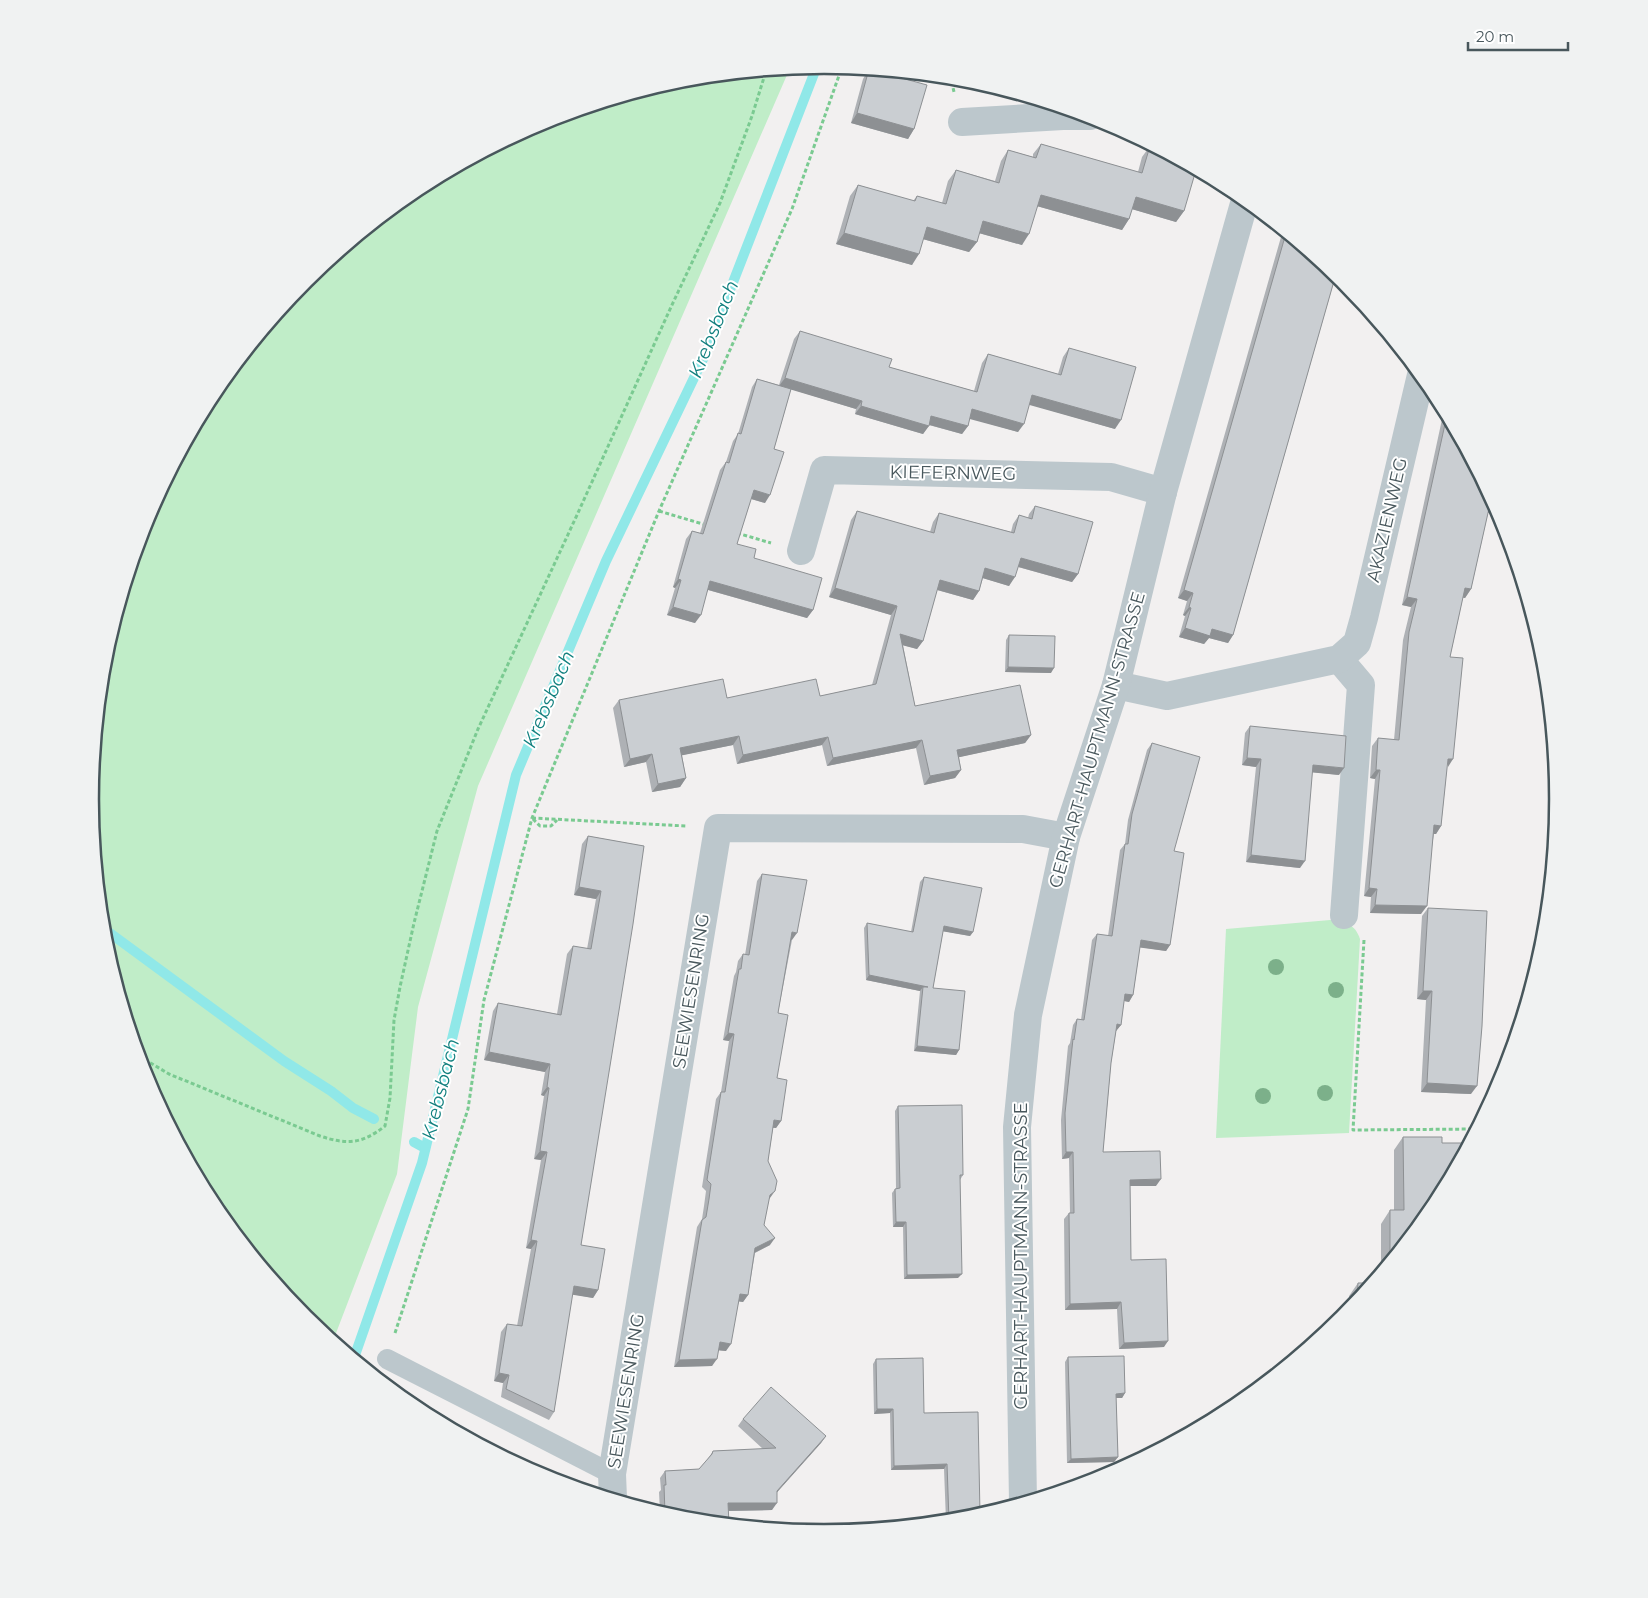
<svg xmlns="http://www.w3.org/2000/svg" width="1648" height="1598" font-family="Montserrat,sans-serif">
<rect width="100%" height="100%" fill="#f2f0f0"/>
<g fill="#c0edc8">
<path d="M790,68l-312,718 -60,221 -21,167 -64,167 -28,-23 -91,-111 -68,-127 -42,-138 -14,-143 14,-143 42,-138 68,-127 89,-109 113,-93 127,-68 138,-42z"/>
<path d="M1330,920c15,1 25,4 30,19l-11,194 -133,5 10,-209z"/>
</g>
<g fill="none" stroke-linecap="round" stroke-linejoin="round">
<g stroke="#90e8e8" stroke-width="10">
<path d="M103,928l181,133 47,30 22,17 21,11"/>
<path d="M414,1142l11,6"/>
<path d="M354,1358l68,-195 94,-388 90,-214 98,-204 113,-291"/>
</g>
<g stroke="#7aca91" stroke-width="3" stroke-dasharray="4 2.5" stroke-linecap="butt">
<path d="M941,77l10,2 3,13"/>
<path d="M659,511l47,14"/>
<path d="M737,533l34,10"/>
<path d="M532,818l154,8"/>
<path d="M533,819l7,7h11l6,-6"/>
<path d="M1364,940l-11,190 123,-1"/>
<path d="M139,1056l30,18 151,62c27,9 42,8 65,-10l5,-28 4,-78 6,-33 14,-64 23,-92 41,-102 99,-214 94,-208 49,-104 32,-87 14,-45"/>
<path d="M395,1333l73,-224 16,-109 48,-182 127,-307 133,-302 50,-142"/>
</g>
<path stroke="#bcc7cc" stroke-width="20" d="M387,1359l225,115"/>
<g stroke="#bcc7cc" stroke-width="28">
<path d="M962,122l101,-6h27"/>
<path d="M801,551l23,-81 287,7 52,15"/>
<path d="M1339,659l22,26 -17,230"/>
<path d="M1116,685l51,11 172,-37 18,-16 7,-25 57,-243"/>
<path d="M613,1498l-1,-24 106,-646 305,1 43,8"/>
<path d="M1023,1502l-6,-375 11,-112 38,-178 50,-152 47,-193 82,-292"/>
</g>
</g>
<g fill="#7cb08a">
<circle cx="1276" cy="967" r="8"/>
<circle cx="1336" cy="990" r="8"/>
<circle cx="1325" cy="1093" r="8"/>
<circle cx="1263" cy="1096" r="8"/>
</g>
<g fill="#aeb1b5">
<path d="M869,69l45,60 -6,10 -57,-16 12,-44z"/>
<path d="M1041,144l97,28 4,-15 8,-11 34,65 -8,11 -44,-13 -3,10 -7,11 -85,-24 -15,39 -43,-12 -2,9 -8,10 -46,-13 -11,26 -76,-21 14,-48 8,-11 55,16 4,-5 25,7 6,-22 8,-11 39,11 6,-20 7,-11 25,7v-3z"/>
<path d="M1283,230l53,44 -103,361 -5,8 -19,-5 -5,6 -25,-7 6,-21 -2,-1 4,-14 -9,-3z"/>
<path d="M800,331l89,36 85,24 8,-28 6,-9 70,20 5,-17 6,-9 46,81 -86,-25 -11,28 -48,-14 -2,8 -6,8 -33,-9 -6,9 -68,-20 1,-5 -65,-20 -17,60 -9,54 -14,-4 -14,45 17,14 59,52 -6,8 -99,-28 -13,33 -28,-8 8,-27 -2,-1 13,-48 6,-8 8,2 20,-63 6,-8 7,-21 5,-7 14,-47 5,-8 22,6 15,-46z"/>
<path d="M1444,410l52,96 -6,7h-2l-17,76 -6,9 -2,-1 -13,60 -3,110 -6,59 -5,8h-2l-13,80 -51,-1 1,-16 -7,-1 11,-117 -5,-1 2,-32 6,-8 16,2 9,-100 8,-33 -9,-2z"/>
<path d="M1035,506l43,68 -6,8 -54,-15 -9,19 -26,-8 -4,13 -6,9 -36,-10 -14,51 -6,8 -14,-4 12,61 116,29 -6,8 -66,14 2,13 -6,8 -31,7 -8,-37 -89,18 -5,-21 -85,19 -4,-19 -51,10 4,23 -6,9 -28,5 -6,-30 -22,5 -11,-59 6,-8 201,-4 52,-11 19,-70 -62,-18 22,-77 6,-9 73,21 3,-10 6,-9 72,19 2,-8 6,-9 9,3 1,-4z"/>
<path d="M1009,635l42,38 -46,-1 1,-32z"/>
<path d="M1250,726l89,49 -27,-3 -12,96 -54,-6 10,-95 -14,-2 3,-32z"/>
<path d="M1152,743l22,108 -4,94 -4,6 -26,-4 -7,48 -4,7 -5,-1 -3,24 -5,6 -5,32 -8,89 53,34h-26l1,74 33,87 -45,2 -2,-40 -52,1 -1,-91 5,-6h1l-1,-55 -7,1 -1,-39 7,-74 2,-3 3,-18 4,-6 4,1 11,-80 5,-6 11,2 12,-86 5,-6 3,-24 19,-70z"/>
<path d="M588,836l56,10 -63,399 17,45 -5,8 -21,-4 -18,118 -5,8 -48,-23 2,-14 -9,-2 7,-49 6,-8 10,2 14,-77 -5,-1 15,-88 -7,-1 10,-63 -3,-1 4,-23 -61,-12 9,-49 5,-8 59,11 10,-60 6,-8 14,3 9,-50 -22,-4 8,-51z"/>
<path d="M762,874l30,66 -14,73 -1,65 4,43 -5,7h-3l-5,33 2,37 -1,1 -5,26 6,20 -15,8 -7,42 -5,7 -4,-1 -13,50 -8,-1 -6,16 -38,1 23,-140 5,-8 2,-13 2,-15 -4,-4 14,-88 5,-7 8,-51 -6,-1 11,-64 2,-4 2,-11 5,-7 2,1 12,-74z"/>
<path d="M924,877l49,55 -3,4 -27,-5 -10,57 26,62 -3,5 -42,-4 6,-60 -54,-11 -2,-52 3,-5 44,9 9,-50z"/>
<path d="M1428,908l43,186 -50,-2 5,-92 -9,-1 5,-83z"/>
<path d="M898,1106l65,69 -3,5 -2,98 -54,1 -1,-52h-10l-1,-34 3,-4h1l-1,-78z"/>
<path d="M1403,1137l31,70 -53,65v-48l9,-14h4v-60z"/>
<path d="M1358,1283h14l-29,35 -8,6v-9l10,-13h4v-6z"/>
<path d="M1068,1357l57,36 -3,5h-6l2,59 -4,5 -47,1 -2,-101z"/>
<path d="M876,1359l48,54 54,-1 -11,107 -21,2 -2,-52 -53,1 -1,-57 -16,1 -1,-50z"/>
<path d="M743,1419l83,17 -5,7 -44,49 -5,18 -44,1 -47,8 -21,-7 -1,-20 2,-2 -1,-12 5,-7 34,-2 8,-9 6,-9 50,-2 -25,-23z"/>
</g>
<g fill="#8d9093">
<path d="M857,113l57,16 -6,10 -57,-16z"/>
<path d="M1041,195l88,24 -7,11 -89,-25z"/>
<path d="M1136,197l48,14 -8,11 -48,-14z"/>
<path d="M983,221l46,13 -7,11 -47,-13z"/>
<path d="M927,227l50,15 -8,10 -50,-14z"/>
<path d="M844,233l75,21 -7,11 -76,-21z"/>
<path d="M785,378l77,23 -6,8 -77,-23z"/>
<path d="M1032,395l89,25 -6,9 -89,-25z"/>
<path d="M861,406l68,20 -6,8 -68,-20z"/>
<path d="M972,409l52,15 -6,8 -52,-14z"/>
<path d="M931,416l37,10 -6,8 -36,-10z"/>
<path d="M754,490l16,5 -5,8 -17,-5z"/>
<path d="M1490,504l5,1 1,1 -6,7 -6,-1z"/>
<path d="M1021,558l57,16 -6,8 -57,-16z"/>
<path d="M985,568l30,9 -6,9 -30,-9z"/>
<path d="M678,579l3,1 -6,8 -2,-1z"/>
<path d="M940,580l39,11 -6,9 -39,-11z"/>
<path d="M710,581l103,29 -6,8 -102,-29z"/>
<path d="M835,588l62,18 -6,9 -62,-18z"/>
<path d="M1465,588l6,1 -6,9 -6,-1z"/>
<path d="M1184,590l9,3 -6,8 -9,-3z"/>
<path d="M1407,597l10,2 -6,8 -9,-2z"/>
<path d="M673,607l28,8 -6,8 -28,-8z"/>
<path d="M1189,607l2,1 -6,8 -2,-1z"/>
<path d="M1185,628l27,1 21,6 -5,8 -19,-5 -5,6 -25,-7z"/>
<path d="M900,634l23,7 -6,8 -23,-6z"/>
<path d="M1008,667l46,1 -3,5 -46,-1z"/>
<path d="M1031,735l-6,8 -74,16 6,-9z"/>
<path d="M739,736l-6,9 -59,12 6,-9z"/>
<path d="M828,737l-6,8 -85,19 6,-9z"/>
<path d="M922,740l-6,8 -89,18 6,-8z"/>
<path d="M652,754l-6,8 -22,5 6,-8z"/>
<path d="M1247,758l14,1 -5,8 -14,-2z"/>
<path d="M1448,759h5l-5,8z"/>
<path d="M1313,765l31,3 -5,7 -31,-3z"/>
<path d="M961,770l-6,8 -31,7 6,-9z"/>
<path d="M1376,770h4l-5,9 -5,-1z"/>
<path d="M686,778l-6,9 -28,5 6,-8z"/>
<path d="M1434,825l7,1 -5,8h-7z"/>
<path d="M1251,855l54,6 -5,7 -54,-6z"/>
<path d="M579,887l22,4 -5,8 -22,-4z"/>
<path d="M1369,888l8,1 -6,8 -7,-1z"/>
<path d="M1375,905l52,1 -6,8 -51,-1z"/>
<path d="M944,926l29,6 -3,4 -29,-5z"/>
<path d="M792,932l5,1 -5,7 -5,-1z"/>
<path d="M1141,940l29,5 -4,6 -30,-4z"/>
<path d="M869,975l59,12h-5l-3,4 -54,-11z"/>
<path d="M1423,991h9l-6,9 -9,-1z"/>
<path d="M1125,994l8,1 -4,7 -9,-2z"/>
<path d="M1117,1024l4,1 -5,6 -4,-1z"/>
<path d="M728,1033l6,1 -5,7 -6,-1z"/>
<path d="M917,1046l42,4 -3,5 -42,-4z"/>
<path d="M489,1052l61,12 -5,8 -61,-12z"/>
<path d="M1427,1083l50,3 -6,8 -50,-2z"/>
<path d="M547,1087l2,1 -5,8 -3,-1z"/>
<path d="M774,1120l7,1 -5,7 -7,-1z"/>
<path d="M540,1151l7,1 -6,8 -7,-1z"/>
<path d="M1066,1152h7l-4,6 -7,1z"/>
<path d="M1161,1179l-5,7h-31l5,-6z"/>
<path d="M775,1191l-5,7 -5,4 5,-7z"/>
<path d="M896,1222h10l-3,5h-10z"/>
<path d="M775,1238l-5,7 -20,10 5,-7z"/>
<path d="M531,1240l6,1 -6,8 -5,-1z"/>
<path d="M962,1274l-4,4 -54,1 3,-4z"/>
<path d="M574,1286l24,4 -5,8 -25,-4z"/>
<path d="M740,1294l8,1 -5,7 -8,-1z"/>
<path d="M1121,1302l-4,7 -52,1 5,-6z"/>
<path d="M1168,1341l-4,6 -45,2 5,-6z"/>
<path d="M720,1342l11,2 -5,7 -11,-1z"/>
<path d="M717,1359l-5,7 -38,1 5,-7z"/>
<path d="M499,1373l10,2 -6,8 -9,-2z"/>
<path d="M1125,1393l-3,5h-9l3,-4z"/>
<path d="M877,1409h16l-3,4 -16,1z"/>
<path d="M826,1436l-5,7 -49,55 5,-7z"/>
<path d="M1118,1457l-4,5 -47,1 4,-4z"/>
<path d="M947,1464l-3,5 -53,1 3,-4z"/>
<path d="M728,1503h49l-5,7 -49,1z"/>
</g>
<g fill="#caced2" stroke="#8d9093">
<path d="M869,69l58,16 -13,44 -57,-16z"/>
<path d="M1041,144l101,29 8,-27 5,2 41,22 -12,41 -48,-14 -7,22 -88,-24 -12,39 -46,-13 -6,21 -50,-15 -8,27 -75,-21 14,-48 57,16 2,-5 29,8 10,-34 43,13 9,-33 28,8z"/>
<path d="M1286,233l50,41 -103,361 -21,-6 -2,7 -25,-8 6,-20 -2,-1 4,-14 -9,-3z"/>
<path d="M800,331l92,28 -3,8 88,25 11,-38 73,21 8,-27 67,19 -15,53 -89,-25 -8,29 -52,-15 -4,17 -37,-10 -2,10 -68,-20 1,-5 -77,-23z"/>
<path d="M757,379l34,10 -17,60 10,3 -14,43 -16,-5 -17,54 19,5 -2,9 68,20 -9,32 -103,-29 -9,34 -28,-8 8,-27 -3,-1 14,-48 11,3 23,-72 3,1 9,-30 3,1z"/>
<path d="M1447,415l48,90 -5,-1 -19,85 -6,-1 -15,69 13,1 -10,101h-5l-7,67 -7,-1 -7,81 -52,-1 2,-16 -8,-1 11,-118h-4l2,-32 21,2 10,-108 8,-33 -10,-2z"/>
<path d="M1035,506l58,16 -15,52 -57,-16 -6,19 -30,-9 -6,23 -39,-11 -17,61 -23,-7 15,72 105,-21 11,50 -74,15 4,20 -31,6 -8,-36 -89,18 -5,-21 -85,18 -4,-19 -59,12 6,30 -28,6 -6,-30 -22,5 -11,-59 104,-21 4,19 89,-19 4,17 56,-12 21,-78 -62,-18 22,-77 77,22 5,-20 75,20 5,-18 13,4z"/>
<path d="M1009,635l46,1 -1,32 -46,-1z"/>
<path d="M1250,726l96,10 -2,32 -31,-3 -8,96 -54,-6 10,-96 -14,-1z"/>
<path d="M1152,743l48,14 -26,94 10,2 -14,92 -29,-5 -8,55 -8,-1 -4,31 -4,-1 -6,39 -8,89 57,-1 1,28 -31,1 1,80 35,-1 2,82 -44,2 -3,-41 -51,2 -1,-91h5l-1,-61h-7l-1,-39 8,-74 1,1 3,-21 7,1 13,-86 15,2 13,-92h3l4,-30z"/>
<path d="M588,836l56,10 -11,78 -52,321 24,4 -3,18 -4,23 -24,-4 -20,126 -48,-23 3,-14 -10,-2 8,-49 15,2 15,-85 -6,-1 16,-88 -7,-1 9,-63 -2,-1 3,-23 -61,-12 9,-49 63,12 12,-69 18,3 10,-58 -22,-4z"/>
<path d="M762,874l45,6 -10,53 -5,-1 -14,81 10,2 -11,63 10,2 -6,41 -7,-1 -6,41 9,20 -2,10 -5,4 -6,30 11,13 -20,10 -7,47 -8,-1 -9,50 -11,-2 -3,17 -38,1 23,-140 4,-3 3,-18 2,-15 -4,-4 14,-88h4l9,-58 -6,-1 11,-64h2l2,-15 6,1z"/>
<path d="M924,877l58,11 -9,44 -29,-6 -11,62 32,3 -6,59 -42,-4 6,-59h5l-59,-12 -2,-52 46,9z"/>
<path d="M1428,908l59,3 -5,115 -5,60 -50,-3 5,-92h-9z"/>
<path d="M962,1105l1,70h-3l2,99 -55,1 -1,-53h-10l-1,-33 5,-1 -2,-82z"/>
<path d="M1403,1137h39v6h27l-35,64 -44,54v-51h14z"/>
<path d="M1358,1283h14l-15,17z"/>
<path d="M1345,1302h11l-11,14z"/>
<path d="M1124,1356l1,37 -9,1 2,63 -47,2 -3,-102z"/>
<path d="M923,1358l1,55 54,-1 2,103 -13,4 -18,2 -2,-57 -53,2 -1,-57h-16l-1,-50z"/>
<path d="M771,1387l55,49 -49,55v12h-49l1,21 -48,-5 -16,-5 -1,-29h2l-1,-14 34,-2 13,-15 1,-3 63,-3 -33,-29z"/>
<path d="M547,1478l29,2v7z"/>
</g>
<g text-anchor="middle" stroke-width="4" stroke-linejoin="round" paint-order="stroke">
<g font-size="18" fill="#48575c" stroke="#fff">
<text transform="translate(953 473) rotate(1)" y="6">KIEFERNWEG</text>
<text transform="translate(1387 520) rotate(-77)" y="6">AKAZIENWEG</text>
<text transform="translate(1097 740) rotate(-74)" y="6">GERHART-HAUPTMANN-STRASSE</text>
<text transform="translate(691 991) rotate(-81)" y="6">SEEWIESENRING</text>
<text transform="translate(1021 1256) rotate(-90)" y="6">GERHART-HAUPTMANN-STRASSE</text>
<text transform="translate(626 1391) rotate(-81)" y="6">SEEWIESENRING</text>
</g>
<g font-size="19" font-style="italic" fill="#12807f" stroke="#fff">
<text transform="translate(713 329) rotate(-68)" y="7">Krebsbach</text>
<text transform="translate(548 699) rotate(-67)" y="7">Krebsbach</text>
<text transform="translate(440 1089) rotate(-76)" y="7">Krebsbach</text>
</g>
</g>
<path d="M0 0H1648V1598H0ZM99 799a725 725 0 1 1 1450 0a725 725 0 1 1-1450 0Z" fill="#f0f2f2" fill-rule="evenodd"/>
<path fill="none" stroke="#48575c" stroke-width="2.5" d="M99 799a725 725 0 1 1 1450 0a725 725 0 1 1-1450 0Z"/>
<path d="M1468 42v8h100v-8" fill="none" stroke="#48575c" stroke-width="2.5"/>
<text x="1476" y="42" font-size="15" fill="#48575c" stroke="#ffffff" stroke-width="4" paint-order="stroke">20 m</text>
</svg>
